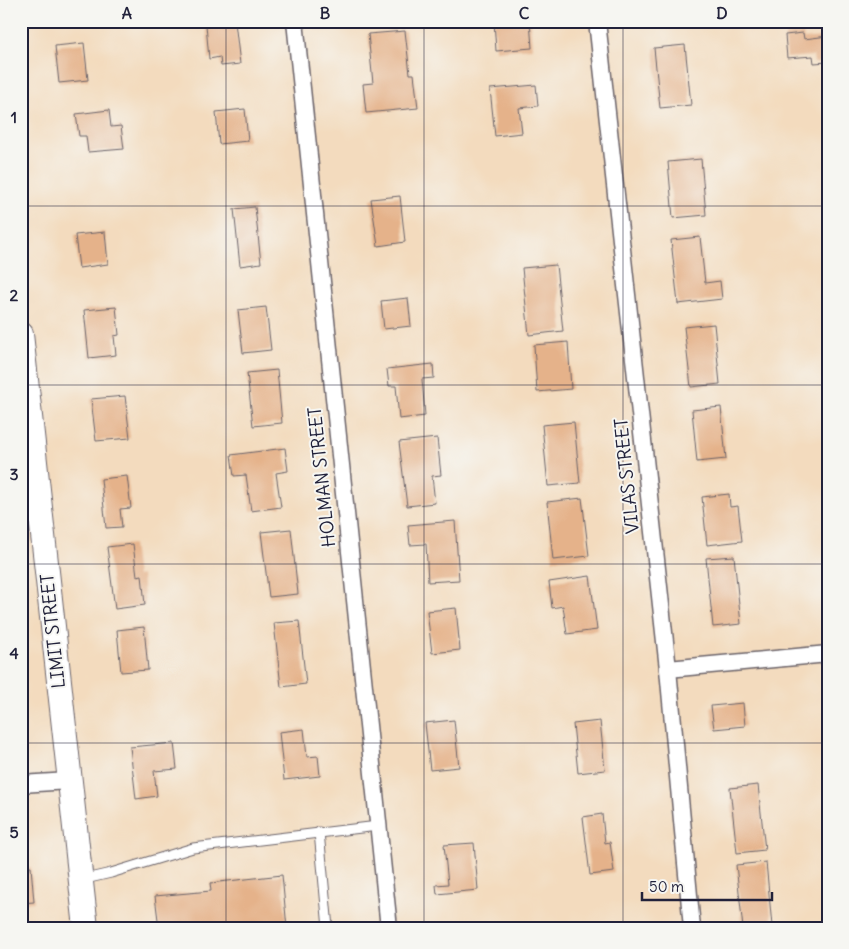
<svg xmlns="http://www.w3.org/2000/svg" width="849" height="949" font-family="Delius,sans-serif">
<rect width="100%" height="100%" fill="#f6f6f2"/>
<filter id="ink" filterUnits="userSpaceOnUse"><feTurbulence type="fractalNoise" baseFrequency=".02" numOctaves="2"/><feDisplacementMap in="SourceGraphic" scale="10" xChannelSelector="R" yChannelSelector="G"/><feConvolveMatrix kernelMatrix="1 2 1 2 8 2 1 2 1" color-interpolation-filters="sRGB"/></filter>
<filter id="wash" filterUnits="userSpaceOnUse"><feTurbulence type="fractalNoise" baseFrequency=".0096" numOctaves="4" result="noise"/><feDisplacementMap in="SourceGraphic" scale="20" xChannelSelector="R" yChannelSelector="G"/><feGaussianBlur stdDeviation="1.12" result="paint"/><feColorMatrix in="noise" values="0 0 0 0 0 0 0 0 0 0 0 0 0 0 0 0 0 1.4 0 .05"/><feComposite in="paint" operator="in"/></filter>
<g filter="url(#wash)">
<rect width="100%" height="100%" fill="#f3dbbe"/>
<g id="blocks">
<g fill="#e5b28a">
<path d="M494,21h36l2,27 -36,3z"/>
<path d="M235,22l5,42 -19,2 -1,-9 -11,2 -3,-34z"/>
<path d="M405,31l5,43h4l4,34 -52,5 -3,-29 10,-1 -5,-49z"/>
<path d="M803,33l1,6 24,-3v26l-14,1 -1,-7 -26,2 -2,-23z"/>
<path d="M84,43l4,37 -29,3 -4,-37z"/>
<path d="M685,45l6,60 -31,3 -6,-60z"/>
<path d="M536,85l2,21 -19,2 3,25 -27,3 -5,-47z"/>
<path d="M245,109l3,32 -29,3 -3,-32z"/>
<path d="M109,110l2,17 10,-1 3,23 -36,3 -2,-16h-7l-3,-22z"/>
<path d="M701,159l5,56 -33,3 -5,-56z"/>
<path d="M400,196l5,46 -27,4 -7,-47z"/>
<path d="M255,207l6,56 -21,3 -6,-57z"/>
<path d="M105,232l3,32 -29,4 -4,-33z"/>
<path d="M700,237l5,46 15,-2 2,18 -44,5 -7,-64z"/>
<path d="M556,265l7,66 -34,4 -7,-67z"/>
<path d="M408,298l3,28 -27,3 -3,-28z"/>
<path d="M116,307l3,28 -5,1 2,19 -27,3 -5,-48z"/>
<path d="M266,307l5,43 -28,3 -5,-43z"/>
<path d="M714,324l6,60 -29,3 -7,-60z"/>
<path d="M568,342l3,47 -34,3 -3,-47z"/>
<path d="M433,364l1,14 -12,1 3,37 -26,3 -3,-33h-7l-2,-17z"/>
<path d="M277,370l5,53 -29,3 -6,-53z"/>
<path d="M125,396l5,42 -34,3 -5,-42z"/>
<path d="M721,407l5,52 -29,3 -5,-52z"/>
<path d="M574,422l6,61 -32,3 -6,-61z"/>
<path d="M437,438l4,37 -9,1 3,27 -28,3 -8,-64z"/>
<path d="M285,448l3,23 -12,2 5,34 -30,4 -5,-36 -12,1 -3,-21z"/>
<path d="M127,476l4,32 -11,1 2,18 -16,1 -5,-49z"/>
<path d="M729,494l1,13 8,-1 4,35 -35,4 -5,-48z"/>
<path d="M582,498l7,58 -36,4 -6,-58z"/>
<path d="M455,521l4,59 -31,2 -2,-38 -16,1 -2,-20z"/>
<path d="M291,529l7,65 -29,3 -8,-65z"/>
<path d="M133,544l4,32 5,-1 3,30 -30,4 -8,-62z"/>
<path d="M734,556l7,68 -28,3 -7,-69z"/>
<path d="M590,576l7,54 -30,4 -4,-28 -11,2 -3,-26z"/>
<path d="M456,608l4,42 -28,3 -5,-42z"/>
<path d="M299,621l7,63 -25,3 -7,-64z"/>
<path d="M144,627l4,43 -27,2 -4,-42z"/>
<path d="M743,703l2,23 -31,3 -3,-23z"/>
<path d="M454,720l5,47 -29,3 -5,-47z"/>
<path d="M600,721l5,49 -27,3 -5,-49z"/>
<path d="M304,729l3,28 11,-1 2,20 -36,4 -5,-48z"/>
<path d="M174,743l3,26 -23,2 3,25 -21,3 -6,-52z"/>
<path d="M758,785l7,65 -28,3 -7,-65z"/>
<path d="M602,814l3,29 5,-1 4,30 -24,3 -7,-58z"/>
<path d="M474,843l4,47 -41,4 -1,-9 12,-1 -4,-39z"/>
<path d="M766,862l6,64 -29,2 -7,-63z"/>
<path d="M31,867l3,35 -13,1v-35z"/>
<path d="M282,875l5,53h-128l-4,-32 56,-5 -1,-8z"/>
</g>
</g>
</g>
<g filter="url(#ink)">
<use href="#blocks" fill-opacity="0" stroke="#6b6369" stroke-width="1"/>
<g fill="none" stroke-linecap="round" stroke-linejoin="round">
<defs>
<g id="lane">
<path d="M319,832l9,96"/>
<path d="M81,880l30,-7 82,-25 185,-22"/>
</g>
<g id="street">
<path d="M295,21l94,907"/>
<path d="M597,21l71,648 24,259"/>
<path d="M668,669l160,-15"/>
<path d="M21,784l48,-3"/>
</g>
<path id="secondary" d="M21,334l65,594"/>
</defs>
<use href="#lane" stroke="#6b6369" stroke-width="11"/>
<use href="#street" stroke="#6b6369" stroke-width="19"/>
<use href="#secondary" stroke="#6b6369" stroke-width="26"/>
<use href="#lane" stroke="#fff" stroke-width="9"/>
<use href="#street" stroke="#fff" stroke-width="16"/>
<use href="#secondary" stroke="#fff" stroke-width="24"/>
</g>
</g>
<path fill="none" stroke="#22223b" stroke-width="1" stroke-opacity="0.55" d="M226,21v907M424,21v907M623,21v907M21,206h807M21,385h807M21,564h807M21,743h807"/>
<g text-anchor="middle" stroke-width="4" stroke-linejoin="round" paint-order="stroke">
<g font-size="18" fill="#22223b" stroke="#f6f6f2">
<text transform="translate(627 476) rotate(-96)" y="6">VILAS STREET</text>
<text transform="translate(322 477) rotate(-96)" y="6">HOLMAN STREET</text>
<text transform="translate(53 631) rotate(-96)" y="6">LIMIT STREET</text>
</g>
</g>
<rect width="849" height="949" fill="none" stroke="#f6f6f2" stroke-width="55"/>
<path d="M642 892v8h130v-8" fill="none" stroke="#22223b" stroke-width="2.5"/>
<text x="649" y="892" font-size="15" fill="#22223b" stroke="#f6f6f2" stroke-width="4" paint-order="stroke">50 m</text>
<rect x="28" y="28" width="794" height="894" fill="none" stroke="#22223b" stroke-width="2"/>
<g font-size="16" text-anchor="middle" font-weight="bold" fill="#22223b">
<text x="127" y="19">A</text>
<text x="325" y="19">B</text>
<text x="524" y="19">C</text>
<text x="722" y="19">D</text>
<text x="14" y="123">1</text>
<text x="14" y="301">2</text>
<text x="14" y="480">3</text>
<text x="14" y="659">4</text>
<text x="14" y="838">5</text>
</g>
</svg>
